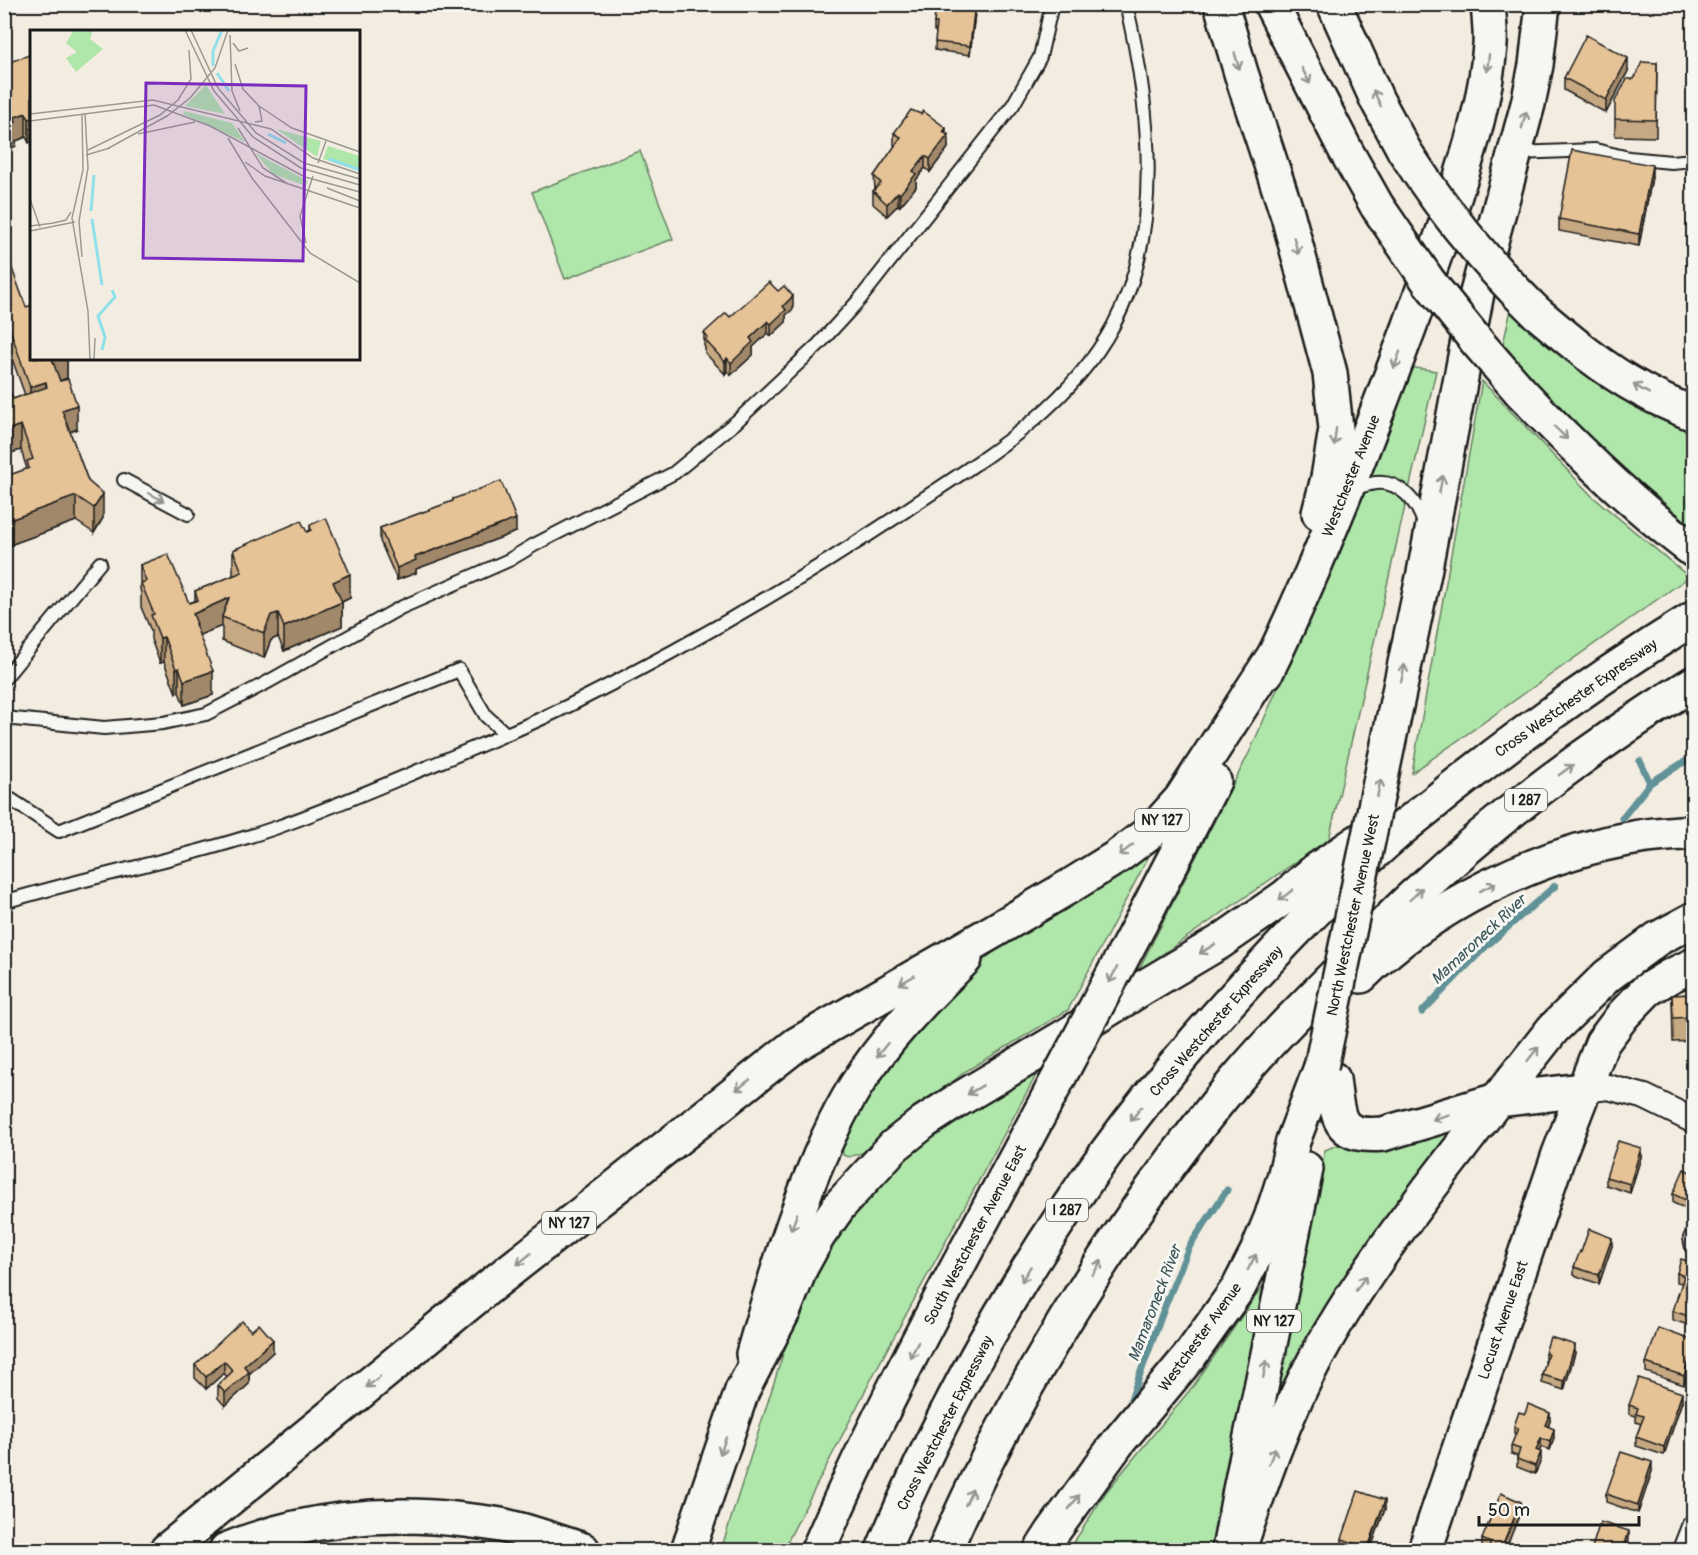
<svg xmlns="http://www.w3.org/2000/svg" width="1698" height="1555" font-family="Pangolin,sans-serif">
<rect width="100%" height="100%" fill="#f3ece0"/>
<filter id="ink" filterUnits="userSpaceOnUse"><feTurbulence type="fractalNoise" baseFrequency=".0167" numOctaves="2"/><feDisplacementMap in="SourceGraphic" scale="12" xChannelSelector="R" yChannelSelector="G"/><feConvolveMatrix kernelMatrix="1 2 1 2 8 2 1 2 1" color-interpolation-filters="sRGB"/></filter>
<g filter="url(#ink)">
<g fill="#afe7aa" stroke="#668263" stroke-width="1.5">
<path d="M640,151l33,88 -108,40 -33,-87z"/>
<path d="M1511,310l182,119v98l-65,-54 -70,-65 -56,-60z"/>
<path d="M1408,367l28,4 -107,468 -191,132 112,-220 103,-235z"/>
<path d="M1482,381l110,115 97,81 -277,196z"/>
<path d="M1152,850l-84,160 -102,61 -104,82 -14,4 -5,-2 -1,-14 28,-57 94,-108 72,-58z"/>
<path d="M1039,1070l-162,298 -94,182h-62l63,-199 23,-58 25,-50 32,-43 34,-35 62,-50z"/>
<path d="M1452,1129l-141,206 -32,63 -7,-1 53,-247 15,-6 17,5 27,3z"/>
<path d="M1276,1267l-62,283h-145l37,-58 88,-107z"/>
</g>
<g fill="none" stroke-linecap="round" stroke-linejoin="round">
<g stroke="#619298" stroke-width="7">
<path d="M1640,761l10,22"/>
<path d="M1622,818l28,-35 44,-27"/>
<path d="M1422,1012l62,-64 71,-62"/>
<path d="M1131,1399l34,-93 24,-59 38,-57"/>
</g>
<defs>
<g id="lane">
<path d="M1516,153l79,-3 34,8 42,4 23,-2"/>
<path d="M124,480l64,34"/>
<path d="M1352,488c8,-1 16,-4 24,-5 24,-3 42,20 48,41"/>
<path d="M4,679l96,-116"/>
<path d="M4,718l100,10 59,-5 43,-9 60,-31 134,-75 109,-48 25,-15 140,-72 62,-51 83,-78 41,-45 153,-194 27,-48 12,-53"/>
<path d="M4,795l55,36 400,-161 27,46 20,18"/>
<path d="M4,902c90,-27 183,-44 271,-74 51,-18 100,-39 150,-60 49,-20 99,-40 147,-64 115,-57 226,-122 333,-193 77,-52 162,-100 208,-185 51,-94 37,-221 13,-322"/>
<path d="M1694,1230l-4,8 2,10 2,1"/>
</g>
<g id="street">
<path d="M1584,1090l24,-3 37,10 49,24"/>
<path d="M1685,1550l9,-23"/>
</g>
<g id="secondary">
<path d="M1240,1546c22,-64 44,-130 77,-190 50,-92 117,-173 180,-256l87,-10"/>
<path d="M226,1550c74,-31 159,-40 238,-30 15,2 31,3 45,7 25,6 50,15 74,23"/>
<path d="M688,1550l54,-159"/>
<path d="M1425,1550l134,-396 43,-111 21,-28 24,-25 23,-14 24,-11"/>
</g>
<g id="primary">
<path d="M1221,4l20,69 47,143 42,157 6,56 -8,49 -9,35"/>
<path d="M1266,673c54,-112 99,-228 143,-345 16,-44 32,-88 46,-133 16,-48 31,-98 35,-150 1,-13 -1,-27 -2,-41"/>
<path d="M1391,730l33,-157 53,-280 51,-189 8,-39 7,-61"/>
<path d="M1140,924l74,-143"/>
<path d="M1333,1079c5,39 3,59 50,55l114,-34"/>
<path d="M753,1354c14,-50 29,-99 47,-148 15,-41 32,-82 55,-119 30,-48 70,-89 110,-128"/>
<path d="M167,1550l323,-264 307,-242 197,-113 81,-48 42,-26 37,-28 27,-30 94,-145"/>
<path d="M818,1550c65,-150 145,-293 222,-437"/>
<path d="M1041,1550l11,-17 67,-92 70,-84 50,-70 18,-35 14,-34 13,-40 9,-37 28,-74"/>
<path d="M1229,1550l11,-60 66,-321"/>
</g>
<g id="highway">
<path d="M1271,4l75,147 31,55"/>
<path d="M1334,4l43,96 27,50"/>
<path d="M1536,312c33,28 67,57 106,78 16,9 34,17 52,24"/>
<path d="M1520,391c54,57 111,112 174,160"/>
<path d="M1361,976c70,-70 176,-122 273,-138 20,-4 40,-4 60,-6"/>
<path d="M1497,1100l56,-71 54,-53 50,-37 37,-20"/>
<path d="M742,1391l42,-81 17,-43 17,-31 22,-31 54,-59 30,-24 34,-22 111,-66 75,-47 76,-45 66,-46 29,-25 66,-45"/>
<path d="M883,1550c75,-180 184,-361 312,-509 29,-34 59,-66 89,-98 35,-36 70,-73 108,-106 19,-17 40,-32 59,-48 79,-62 157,-118 243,-171"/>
<path d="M945,1550c26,-62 58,-123 92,-182 58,-101 124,-198 199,-288 38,-45 80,-86 121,-127 20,-21 40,-43 62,-62 84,-78 177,-148 275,-208"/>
</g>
</defs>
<use href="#lane" stroke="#1c1c1c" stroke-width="16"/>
<use href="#street" stroke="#1c1c1c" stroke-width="28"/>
<use href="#secondary" stroke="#1c1c1c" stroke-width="38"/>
<use href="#primary" stroke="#1c1c1c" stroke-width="38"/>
<use href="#highway" stroke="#1c1c1c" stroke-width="38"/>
<use href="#lane" stroke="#f6f6f2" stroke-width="12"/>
<use href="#street" stroke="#f6f6f2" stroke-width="24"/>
<use href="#secondary" stroke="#f6f6f2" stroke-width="33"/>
<use href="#primary" stroke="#f6f6f2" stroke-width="33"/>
<use href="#highway" stroke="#f6f6f2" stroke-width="33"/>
<defs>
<g id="primary-bridge">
<path d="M1321,1067l70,-337"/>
<path d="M1040,1113l100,-189"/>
</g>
<g id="highway-bridge">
<path d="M1404,150c37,59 82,113 132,162"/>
<path d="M1377,206l52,76 49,61 42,48"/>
</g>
</defs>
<use href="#primary-bridge" stroke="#1c1c1c" stroke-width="38" stroke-linecap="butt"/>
<use href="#highway-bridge" stroke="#1c1c1c" stroke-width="38" stroke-linecap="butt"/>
<use href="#primary-bridge" stroke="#f6f6f2" stroke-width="33"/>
<use href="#highway-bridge" stroke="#f6f6f2" stroke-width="33"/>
</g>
<g fill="#c6a882" stroke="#1c1c1c" stroke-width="1.5">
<path d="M976,4l-6,51 -35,-5 1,-19h-2v-8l4,-10z"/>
<path d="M32,54l-3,89 -3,-6 -10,4v5l-12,5z"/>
<path d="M1657,63l-1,74 -41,-1v-17z"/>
<path d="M1628,71l-22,42 -42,-23v-12z"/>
<path d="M894,133l52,1 2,14 -18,24 -5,-4 -9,12v7l-16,19 -2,-1 -11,11 -14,-12v-13l2,-2 -1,-13 21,-30 -1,-1z"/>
<path d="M1652,177l-13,69 -80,-15v-12z"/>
<path d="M4,253l22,54 41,51v20l-8,3 18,48 -7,3 18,49 15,37 -9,15 -18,-12 -69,25 2,31 -5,2v-102l23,-8 -6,-19 -17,5v-63l9,7 12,-4 -19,-53h-2z"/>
<path d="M778,291l15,18 -7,6v7l-15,14 -3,-3 -15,14v8l-22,20 -4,-4 -2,3 -20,-21v-6l-1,-1v-13l26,-16z"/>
<path d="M453,499l63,33 -100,37v4l-19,7 -17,-39v-13l73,-27z"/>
<path d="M310,525l40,73 -8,4v24l-58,25 -6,-14 -7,3 -7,18 -42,-17v-15l-23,9 14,60 -29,10 -5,-13 -3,1 -12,-31 -4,1 -9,-24v-8l-10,-24v-14l-1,-4v-24l49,38 6,-2v-10l38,-15v-26l74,-18 3,-2z"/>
<path d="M1694,994v47l-21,1 -1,-47z"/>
<path d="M1641,1157l-11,36 -24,-8v-8z"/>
<path d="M1694,1174v38l-21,-9v-9z"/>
<path d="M1612,1246l-13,38 -25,-9v-8l7,-15z"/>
<path d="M1694,1263v64l-21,-7v-9l9,-28 -5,-1v-9z"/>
<path d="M251,1331l22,21 -24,22v10l-24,22 -7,-8v-13l9,-8 -3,-4 -18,16 -11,-11v-13z"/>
<path d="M1694,1341l-10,44 -38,-13v-9z"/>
<path d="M1545,1353h30l-11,37 -22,-7v-8l4,-13h-1z"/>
<path d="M1682,1401l-18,54 -28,-9v-9l5,-13 -5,-2v-6l-7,-2v-9z"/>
<path d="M1550,1421l-2,6 6,11 -4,12 -9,-3 -2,4 2,9 -6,14 -18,-7v-11l-6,-2v-8l5,-11 -2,-1v-8z"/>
<path d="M1652,1471l-14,42 -32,-11v-8z"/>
<path d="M1385,1509l-15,42h-19l-9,-4v-8z"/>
<path d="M1521,1511l-14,33 6,7 -26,-1 -5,-3v-8z"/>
</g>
<g fill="#a1886a" stroke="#1c1c1c" stroke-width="1.5">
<path d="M975,4h1l-6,51v-9z"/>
<path d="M1628,58v13l-22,42v-13z"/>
<path d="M26,113v24l-10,4v5l-12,5v-25l11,-9z"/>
<path d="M32,118v24l-3,1v-24z"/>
<path d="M946,128v10l2,-3v13l-18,24v-13z"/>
<path d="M925,156v12l-9,12v7l-16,19v-12l13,-23z"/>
<path d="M1652,165v12l-13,69v-12z"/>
<path d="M898,192v13l-11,11v-12z"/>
<path d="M793,296v13l-7,6v7l-15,14v-12l12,-18z"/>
<rect x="4" y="318" width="2" height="24"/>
<path d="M768,321v12l-15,14v8l-22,20v-12l19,-25z"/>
<path d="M54,358h13v20l-15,6v-25z"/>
<path d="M727,358v13l-2,3v-12z"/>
<path d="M46,382v24l-16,6v-25z"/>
<path d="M77,405v24l-15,6v-25z"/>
<path d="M21,425v25l-17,5v-24z"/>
<path d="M103,494v24l-9,15v-25z"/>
<path d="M76,496v25l-72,26v-25z"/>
<path d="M516,519v13l-100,37v4l-19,7v-12l18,-11z"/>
<path d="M9,553v24l-5,2v-24z"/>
<path d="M350,574v24l-17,8v-24z"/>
<path d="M229,598l-7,19v9l-25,10 -4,-22z"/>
<path d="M342,602v24l-58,25v-24z"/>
<path d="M278,613v24l-7,3 -7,18v-25l7,-18z"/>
<path d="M164,637v25l-4,1v-25z"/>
<path d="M179,668v24l-3,1v-24z"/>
<path d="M213,671v24l-29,10v-24z"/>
<path d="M1641,1148v9l-11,36v-9z"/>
<path d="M1612,1238v8l-13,38v-9z"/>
<path d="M273,1340v12l-24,22v10l-24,22v-13l19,-27z"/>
<path d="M1575,1345v8l-11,37v-9z"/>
<path d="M1694,1345v8l-10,32v-9z"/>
<path d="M224,1361v12l-18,16v-12z"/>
<path d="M1682,1393v8l-18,54v-8z"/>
<path d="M1550,1413v8l-5,13v-9z"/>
<path d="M1554,1429v9l-4,12v-8z"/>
<path d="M1541,1438v9l-5,12v-9z"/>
<path d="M1541,1452v8l-6,14v-8z"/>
<path d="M1652,1462v9l-14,42v-8z"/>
<path d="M1385,1500v9l-15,42h-2z"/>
<path d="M1521,1502v9l-16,40 -1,-9z"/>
<path d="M1629,1531v9l-3,11h-3z"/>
</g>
<g fill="#e6c397" stroke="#1c1c1c" stroke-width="1.5">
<path d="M939,4h36l-5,42 -35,-4 2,-19h-3l1,-10h3z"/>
<path d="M1586,35l42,23 -22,42 -42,-22z"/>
<path d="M32,54v64l-3,1 -3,-6 -11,4 1,5 -12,4v-62z"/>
<path d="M1642,62l15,1 -1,57 -41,-1v-18l12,-22h7z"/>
<path d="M911,110l10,4 2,-3 23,17 -3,4 5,3 -18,24 -5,-3 -12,15 3,3 -16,20 -2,-2 -11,12 -14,-13 8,-8 -7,-7 27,-39 -7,-4z"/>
<path d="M1572,150l80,15 -13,69 -80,-15z"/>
<path d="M6,252l20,55 6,-2v53h22l-2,1 8,22 8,-2 9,26 -15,5 26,71 15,13 -9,14 -18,-12 -72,26v-45l25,-9 -2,-7 6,-2 -12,-34 -17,6v-39l6,-2 3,9 34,-12 -1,-5 -16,5 -24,-69h-2v-10l8,-3 -8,-19v-33z"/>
<path d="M769,282l9,9 6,-5 9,10 -10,10 3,4 -15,14 -3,-3 -18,17 3,4 -22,21 -4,-5 -2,4 -20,-22 3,-2 -4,-5 22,-20 4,4z"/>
<path d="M501,481l15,38 -101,38 1,3 -19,8 -17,-40 73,-27v-2z"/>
<path d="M326,518l24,56 -17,8 9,20 -58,25 -6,-14 -7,2 -7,18 -42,-16 7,-19 -36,16 4,10h-2l18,47 -29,10 -5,-13 -3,1 -12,-32 -4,1 -9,-23 3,-1 -13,-31 5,-2 -6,-16 28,-11 21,49 9,-3 -3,-9 47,-19 -9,-22 68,-29 6,11 4,-2 -1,-5z"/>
<path d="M4,539l5,14 -5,2z"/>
<path d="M1694,994v23l-21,1 -1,-23z"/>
<path d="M1618,1141l23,7 -11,36 -24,-7z"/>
<path d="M1684,1169l10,5v30l-21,-10z"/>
<path d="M1589,1229l23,9 -13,37 -25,-8 6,-16 1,1z"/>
<path d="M1681,1259l13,4v55l-21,-7 11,-35 -7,-3z"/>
<path d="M242,1321l9,10 8,-7 14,16 -29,26 5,6 -24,21 -7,-8 15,-14 -9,-10 -18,16 -11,-12z"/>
<path d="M1658,1328l36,13v4l-10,31 -38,-13z"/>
<path d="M1550,1337l25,8 -11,36 -22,-6 6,-21 -3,-1z"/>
<path d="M1639,1378l43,15 -18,54 -28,-10 8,-21 -8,-2 2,-6 -9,-3z"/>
<path d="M1528,1404l22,9 -5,12 9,4 -4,13 -9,-4 -5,12 5,2 -6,14 -18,-7 3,-10 -9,-3 7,-18 -4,-2 5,-14 6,2z"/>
<path d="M1621,1452l31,10 -14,43 -32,-11z"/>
<path d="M1358,1491l27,9 -17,48 -26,-9z"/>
<path d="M1501,1493l20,9 -17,40 9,4 -2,5h-24l4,-8 -9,-4z"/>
<path d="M1600,1522l29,9 -6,20h-32z"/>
</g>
<defs><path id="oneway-shaft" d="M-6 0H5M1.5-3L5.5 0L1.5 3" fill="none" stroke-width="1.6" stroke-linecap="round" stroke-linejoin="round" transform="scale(1.5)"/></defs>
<g stroke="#949492">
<use href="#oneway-shaft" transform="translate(1237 61) rotate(74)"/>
<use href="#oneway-shaft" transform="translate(1488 63) rotate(97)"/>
<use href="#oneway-shaft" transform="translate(1306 76) rotate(63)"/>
<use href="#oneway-shaft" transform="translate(1377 98) rotate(-115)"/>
<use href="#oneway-shaft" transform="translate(1524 120) rotate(-75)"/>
<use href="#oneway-shaft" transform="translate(1296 246) rotate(75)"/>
<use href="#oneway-shaft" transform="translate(1397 360) rotate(110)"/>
<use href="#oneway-shaft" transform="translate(1641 389) rotate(-151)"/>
<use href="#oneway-shaft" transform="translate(1561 433) rotate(44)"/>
<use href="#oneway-shaft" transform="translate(1335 437) rotate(97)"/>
<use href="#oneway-shaft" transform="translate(1441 484) rotate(-79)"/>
<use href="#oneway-shaft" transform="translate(156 497) rotate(28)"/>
<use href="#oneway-shaft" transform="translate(1403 673) rotate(-78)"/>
<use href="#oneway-shaft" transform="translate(1566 770) rotate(-36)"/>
<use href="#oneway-shaft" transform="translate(1379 788) rotate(-79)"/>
<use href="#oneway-shaft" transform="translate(1126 850) rotate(142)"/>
<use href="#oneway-shaft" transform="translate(1488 887) rotate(-27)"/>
<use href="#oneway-shaft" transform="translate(1416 894) rotate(-44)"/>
<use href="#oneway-shaft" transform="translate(1286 895) rotate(142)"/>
<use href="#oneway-shaft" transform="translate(1207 949) rotate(149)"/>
<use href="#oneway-shaft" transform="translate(1113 975) rotate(118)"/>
<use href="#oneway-shaft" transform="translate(907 980) rotate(150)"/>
<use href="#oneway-shaft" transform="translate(882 1050) rotate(129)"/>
<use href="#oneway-shaft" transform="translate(1533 1054) rotate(-52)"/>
<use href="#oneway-shaft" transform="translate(743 1085) rotate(142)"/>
<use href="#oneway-shaft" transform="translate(975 1090) rotate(149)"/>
<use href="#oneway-shaft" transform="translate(1136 1114) rotate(127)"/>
<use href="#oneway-shaft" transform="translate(1441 1117) rotate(163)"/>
<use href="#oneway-shaft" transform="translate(794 1222) rotate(110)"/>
<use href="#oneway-shaft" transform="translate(524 1259) rotate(141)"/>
<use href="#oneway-shaft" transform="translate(1252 1262) rotate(-62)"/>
<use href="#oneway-shaft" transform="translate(1097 1268) rotate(-57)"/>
<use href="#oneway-shaft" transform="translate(1026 1274) rotate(121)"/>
<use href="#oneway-shaft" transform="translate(1361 1283) rotate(-56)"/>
<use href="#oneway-shaft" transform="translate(914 1350) rotate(118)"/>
<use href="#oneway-shaft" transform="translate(1265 1369) rotate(-78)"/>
<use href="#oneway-shaft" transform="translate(373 1382) rotate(141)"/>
<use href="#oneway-shaft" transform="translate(723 1446) rotate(109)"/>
<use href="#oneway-shaft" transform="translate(1272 1456) rotate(-69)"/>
<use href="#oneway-shaft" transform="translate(969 1497) rotate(-65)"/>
<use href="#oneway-shaft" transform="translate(1074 1502) rotate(-54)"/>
</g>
</g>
<g text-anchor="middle" stroke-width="6" stroke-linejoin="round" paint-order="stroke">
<g fill="#f6f6f2" stroke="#5d5d5c" stroke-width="1.5">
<rect x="1505" y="789" width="42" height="22" rx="4.5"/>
<rect x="1135" y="809" width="54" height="22" rx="4.5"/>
<rect x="1046" y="1199" width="42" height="22" rx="4.5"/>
<rect x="542" y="1212" width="54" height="22" rx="4.5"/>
<rect x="1247" y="1310" width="54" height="22" rx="4.5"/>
</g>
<g font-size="14" font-weight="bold" fill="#1c1c1c">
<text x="1526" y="805">I 287</text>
<text x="1162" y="825">NY 127</text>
<text x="1067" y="1215">I 287</text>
<text x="569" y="1228">NY 127</text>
<text x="1274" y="1326">NY 127</text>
</g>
<g font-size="15" fill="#1c1c1c" stroke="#f6f6f2">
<text transform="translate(1351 476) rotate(-68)" y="5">Westchester Avenue</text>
<text transform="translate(1576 698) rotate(-35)" y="5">Cross Westchester Expressway</text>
<text transform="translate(1353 915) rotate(-78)" y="5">North Westchester Avenue West</text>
<text transform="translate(1216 1021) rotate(-49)" y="5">Cross Westchester Expressway</text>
<text transform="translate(975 1235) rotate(-62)" y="5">South Westchester Avenue East</text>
<text transform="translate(1503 1320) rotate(-71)" y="5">Locust Avenue East</text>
<text transform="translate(1200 1337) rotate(-54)" y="5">Westchester Avenue</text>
<text transform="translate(945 1423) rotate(-63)" y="5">Cross Westchester Expressway</text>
</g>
<g font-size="16" font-style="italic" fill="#3e575a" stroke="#f6f6f2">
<text transform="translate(1478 939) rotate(-43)" y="6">Mamaroneck River</text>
<text transform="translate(1154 1303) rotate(-69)" y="6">Mamaroneck River</text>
</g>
</g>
<g transform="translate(30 30)">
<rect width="330" height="330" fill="#f3ece0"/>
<path d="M44,0h19l-3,9 13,10 -27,23 -10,-14 11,-6 -11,-9zM176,55l19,29 -40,-8zM154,81l48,12 13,19 -62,-28zM246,99l45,12 -4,16zM298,116l32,10v15l-37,-12zM225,123l53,28 -2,5 -33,-12z" fill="#afe7aa"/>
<path fill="none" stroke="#8fe0ea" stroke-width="3" d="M183,36v-15l9,-21M187,43l12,18M238,104l18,9M299,129l31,11M61,181l3,-36M62,189l10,66M72,320l3,-13 -7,-21 17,-19 -3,-7"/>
<path fill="none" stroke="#9d9992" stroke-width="1.5" d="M155,0l29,61 39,46 48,31 59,17M161,0l27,58 38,45 48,30 56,16M200,5l2,56 8,20M203,13l6,8 9,-3M205,34l8,25 16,17M229,76l33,22 68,24M0,84l123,-14 118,29 42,29 47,16M52,85l1,55 -11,48 16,93 2,49M0,91l124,-16 56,21 95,51 55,15M225,92l7,-1 -3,-15M208,98l25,40 25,16M108,104l57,-12M198,108l24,40 58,75 50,30M77,119l60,-33 23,-18 25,-30 13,-38M58,120l72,-35 18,-15 13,-21 -2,-29M56,125l24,-7M215,132l20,14 95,32M288,133l8,-22M297,158l33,13M0,169l10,28M23,193l13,-3 5,-8M0,196l24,-3M0,201l45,-9M276,213l-6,-27 13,-40M52,227l-3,-36 9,-53 -3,-55M64,330l1,-22"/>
<path fill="#7b2cbf" fill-opacity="0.15" stroke="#7b2cbf" stroke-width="3" d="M116,53l160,3 -3,175 -160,-3z"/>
<rect width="330" height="330" fill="none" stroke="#1c1c1c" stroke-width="3"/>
</g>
<rect width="1698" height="1555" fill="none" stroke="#f6f6f2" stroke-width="24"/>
<rect x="12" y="12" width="1674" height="1531" fill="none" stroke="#1c1c1c" stroke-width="2" filter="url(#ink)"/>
<path d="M1479 1516v9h160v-9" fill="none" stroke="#1c1c1c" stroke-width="3"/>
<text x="1488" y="1516" font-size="18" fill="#1c1c1c" stroke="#f6f6f2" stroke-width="4.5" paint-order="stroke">50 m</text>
</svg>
